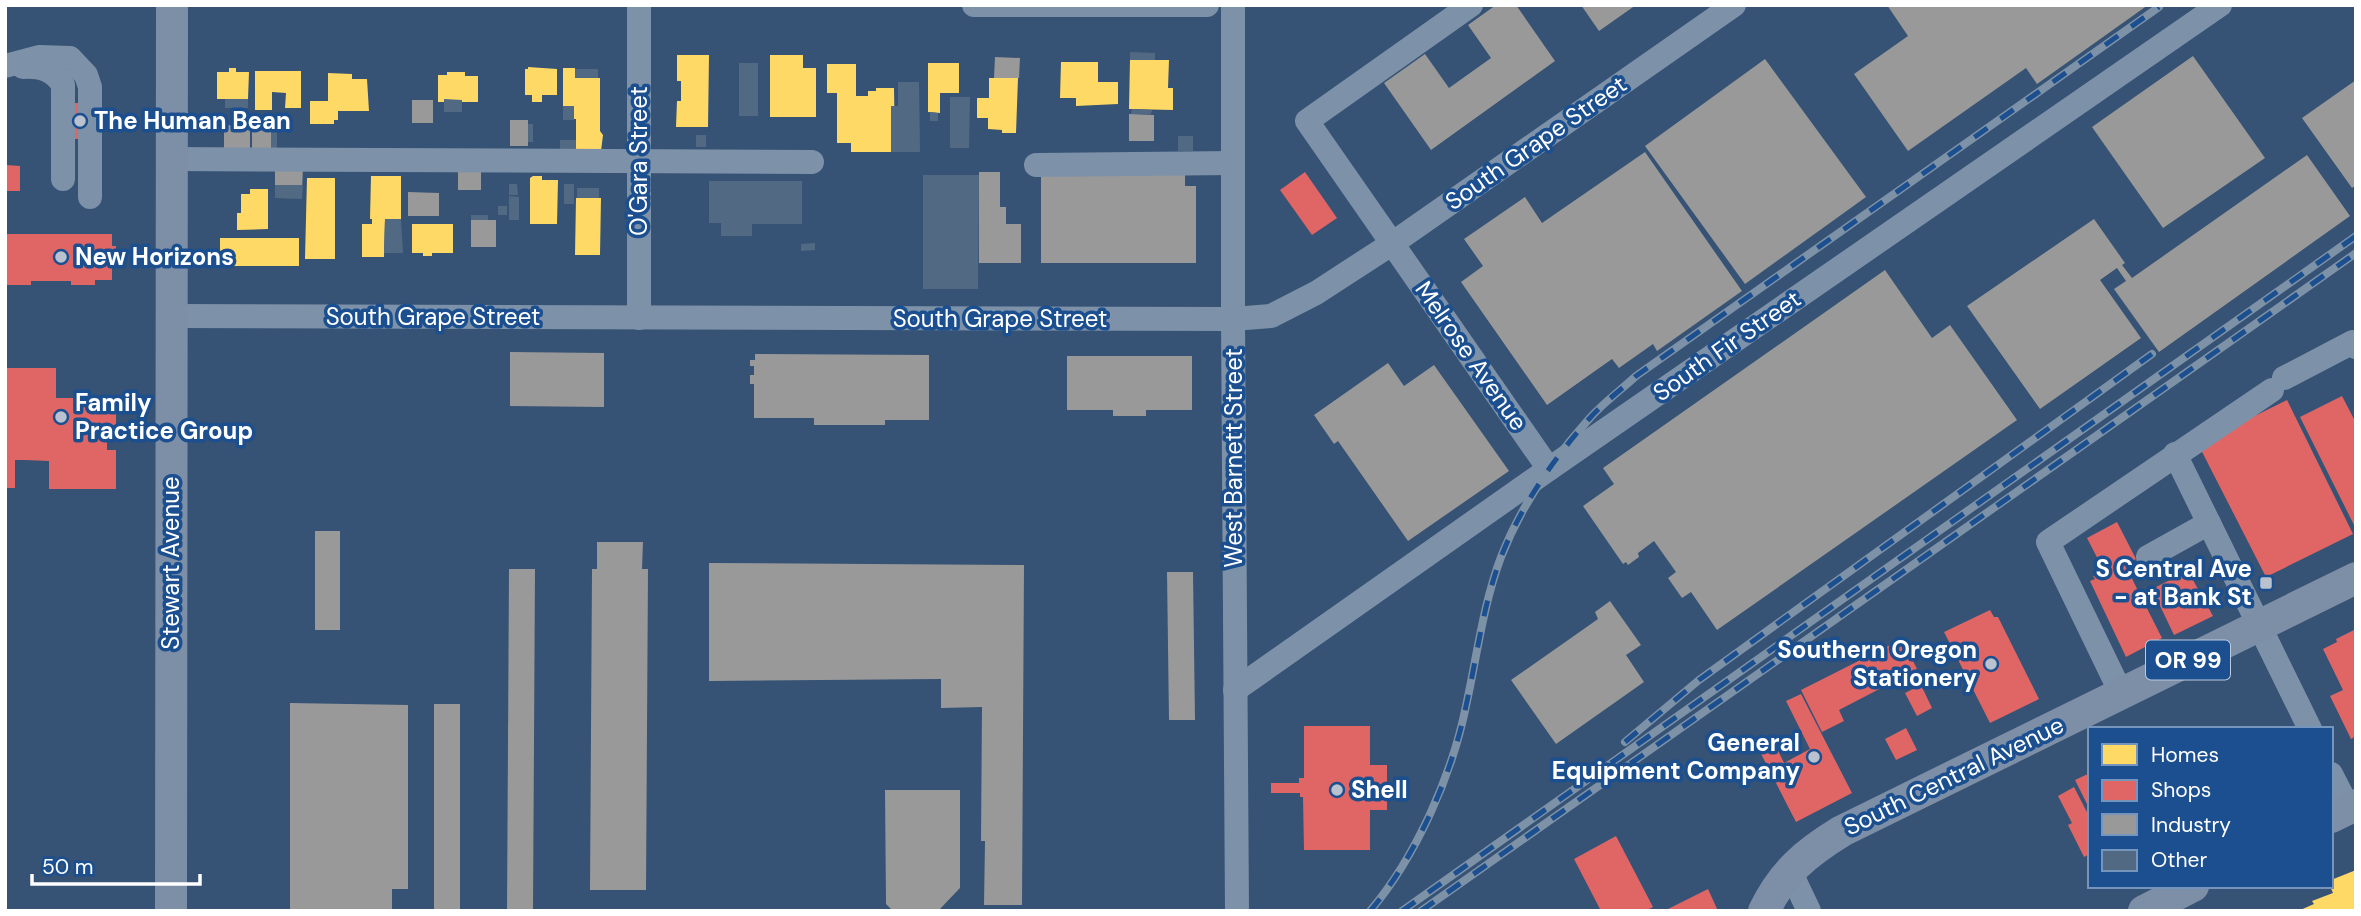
<svg xmlns="http://www.w3.org/2000/svg" width="2361" height="916" font-family="'DM Sans',sans-serif">
<rect width="100%" height="100%" fill="#365274"/>
<g fill="#ffd966">
<path d="M677,55h32l-1,72h-32l1,-26h4v-20h-4z"/>
<path d="M770,55h33v13h13v49h-46z"/>
<path d="M1130,60h39l-1,28h5v22l-44,-1z"/>
<path d="M1061,62h37v20h20v22l-42,2v-8h-16z"/>
<path d="M928,63h31v30h-19v20l-12,-1z"/>
<path d="M827,64h29v32h12v-5h8v-3h18l1,64h-44v-9h-14v-50h-10z"/>
<path d="M528,67l29,2v26h-15v7h-10v-7h-7v-26h3z"/>
<path d="M229,68h7v4h13l-1,27h-31v-27h12z"/>
<path d="M563,68h12v10h25v53l3,4 -2,16h-25v-32h-2v-13h-11z"/>
<path d="M255,71h46v37h-16l1,-15 -14,-1v18h-17z"/>
<path d="M447,72h18v4h13v26h-40v-27h9z"/>
<path d="M328,73l24,1v5h15l2,32h-31v9h-4v4h-24v-23h18z"/>
<path d="M989,78h29l-2,55h-14v-3l-14,-1v-11h-11v-20h12z"/>
<path d="M371,176h30v43h-16l-1,38h-22v-33h10v-5h-2z"/>
<path d="M533,176h9v4h16l-1,44h-27v-46z"/>
<path d="M307,178h28v81h-30z"/>
<path d="M250,189h18v40l-31,1v-17h4v-19h9z"/>
<path d="M576,198h25l-1,57h-25z"/>
<path d="M412,224h41v29h-21v3h-9v-3h-11z"/>
<rect x="220" y="238" width="79" height="28"/>
<path d="M2356,870v41h-58l16,-7 -2,-3 21,-8 -3,-7 1,-6z"/>
</g>
<g fill="#e06666">
<rect x="73" y="103" width="13" height="36"/>
<path d="M6,165l14,1v25h-14z"/>
<path d="M1305,172l32,46 -25,17 -32,-45z"/>
<path d="M5,234h107v12h4v22h-4v12h-17v5h-24v-4h-40v4h-24v-5h-2z"/>
<path d="M7,368h49v30h60v38h-9v14h9v39h-67v-28l-25,-1h-9v28h-10z"/>
<path d="M2342,396l14,27v106l-56,-112z"/>
<path d="M2287,400l66,134 -87,43 -68,-133z"/>
<path d="M2117,522l19,37 -11,6 37,73 -36,19 -36,-76 5,-2 -2,-3 11,-5 -17,-33z"/>
<path d="M2188,571l25,45 -39,19 -22,-46z"/>
<path d="M1990,610l4,7h4l41,82 -49,24 -46,-91z"/>
<path d="M2356,629v107l-5,3 -21,-43 13,-6 -20,-41 14,-7 -1,-3z"/>
<path d="M1902,639l15,30 -10,5 1,3 -15,7 -2,-3 -3,1 1,2 -50,26 5,11 -22,11 -21,-42z"/>
<path d="M1921,685l11,23 -15,8 -12,-23z"/>
<path d="M1801,694l51,99 -56,29 -38,-74 15,-8 11,23 26,-14 -24,-48z"/>
<path d="M1304,726h66v39h17v45h-17v40h-66l-1,-53h-3v-4h-29v-10h28v-5h5z"/>
<path d="M1906,728l11,22 -21,10 -11,-21z"/>
<path d="M2090,773v37l-15,-30z"/>
<path d="M2074,787l16,31v36l-6,3 -16,-32 4,-2 -14,-27z"/>
<path d="M1616,836l37,71 -8,4h-44l-27,-52z"/>
<path d="M1708,889l10,22h-54z"/>
</g>
<g fill="#999">
<path d="M1496,5h20l39,56 -124,89 -47,-67 41,-29 24,34 42,-30 -23,-33z"/>
<path d="M1581,5h55l-37,26z"/>
<path d="M1887,5h261l-111,79 -11,-16 -118,83 -54,-77 54,-38z"/>
<path d="M2193,56l72,102 -102,70 -71,-101z"/>
<path d="M995,57l25,1 -1,20h-25z"/>
<path d="M1765,59l101,138 -121,87 -100,-138z"/>
<path d="M2356,80v105l-4,3 -50,-70z"/>
<rect x="412" y="100" width="21" height="23"/>
<path d="M1129,114l25,1v26h-25z"/>
<rect x="510" y="120" width="18" height="26"/>
<path d="M224,125l26,1v22h-26z"/>
<rect x="252" y="126" width="19" height="22"/>
<path d="M1645,152l97,139 -85,60 -4,-7 -34,24 -7,-9 -65,46 -86,-123 22,-16 -19,-27 61,-42 17,26z"/>
<path d="M2307,155l43,61 -191,136 -45,-63 12,-8 -9,-13 -17,12 41,58 -101,71 -73,-103 127,-87 31,44 -3,2 10,13z"/>
<path d="M275,168h28l-1,22 -27,-1z"/>
<rect x="458" y="171" width="23" height="19"/>
<path d="M979,172h21v35h6v17h15v39h-42z"/>
<path d="M1041,173l144,1v12h11v77h-155z"/>
<path d="M408,192l31,1v23h-31z"/>
<rect x="471" y="220" width="25" height="27"/>
<path d="M1885,270l47,68 18,-13 67,95 -300,210 -26,-38 -9,6 -14,-20 8,-6 -22,-31 -16,12 1,4 -11,8 -2,-3 -3,2 -40,-58 31,-22 -11,-16z"/>
<path d="M510,352l94,1v54l-94,-1z"/>
<path d="M755,354l174,1v65h-44v5h-71v-7h-60v-34h-4v-9h4v-9h-4v-6h5z"/>
<path d="M1067,356h125v54h-46v6h-33v-6h-46z"/>
<path d="M1388,363l16,23 30,-21 75,106 -101,70 -70,-100 -4,3 -20,-29z"/>
<rect x="315" y="531" width="25" height="99"/>
<path d="M597,542h46l-1,27h6l-2,321h-56l2,-321h5z"/>
<path d="M709,563l315,2 -2,340h-38l1,-64h-4l1,-134 -41,1v-29l-232,2z"/>
<path d="M509,569h26l-2,342h-26z"/>
<path d="M1167,572h26l2,148h-26z"/>
<path d="M1610,601l31,44 -15,10 18,27 -88,62 -45,-64 87,-61 -3,-7z"/>
<path d="M290,703l118,2v184h-16v22h-102z"/>
<rect x="434" y="704" width="26" height="207"/>
<path d="M885,790h75v98l-22,23h-45l-7,-7z"/>
</g>
<g fill="#526984">
<path d="M1130,52l25,1v7h-25z"/>
<rect x="739" y="63" width="19" height="53"/>
<rect x="575" y="69" width="23" height="9"/>
<path d="M898,82h21l1,70h-29v-46h7z"/>
<path d="M950,97h20l-1,51h-19z"/>
<rect x="225" y="99" width="23" height="9"/>
<path d="M444,99l18,1v12h-18z"/>
<rect x="563" y="106" width="11" height="14"/>
<path d="M1132,109l20,1 -1,4h-20z"/>
<path d="M930,112l8,1v8h-8z"/>
<rect x="528" y="124" width="5" height="18"/>
<rect x="271" y="126" width="6" height="22"/>
<rect x="696" y="135" width="10" height="12"/>
<rect x="1178" y="136" width="15" height="15"/>
<rect x="560" y="140" width="16" height="10"/>
<path d="M923,175h56l-1,114h-55z"/>
<path d="M709,181h93v43h-50v12h-31v-13h-12z"/>
<path d="M509,184h8l1,11h-9z"/>
<rect x="564" y="184" width="10" height="20"/>
<path d="M275,185h28l-1,14 -27,-1z"/>
<rect x="577" y="188" width="22" height="10"/>
<path d="M509,196l10,1v23h-10z"/>
<rect x="498" y="206" width="9" height="9"/>
<rect x="471" y="215" width="17" height="5"/>
<path d="M385,219h16l2,34h-19z"/>
<path d="M815,243v7l-14,1v-7z"/>
</g>
<g fill="none" stroke-linecap="round" stroke-linejoin="round">
<g stroke="#7d92a8" stroke-width="24">
<path d="M639,5v313"/>
<path d="M974,5h233"/>
<path d="M1233,5v314l4,592"/>
<path d="M1471,5l-164,116 242,348"/>
<path d="M5,66l34,-9 31,1 16,17 4,12v110"/>
<path d="M23,67c18,-1 31,3 40,18v94"/>
<path d="M171,159l641,3"/>
<path d="M1036,165l197,-2"/>
<path d="M171,316l1062,3 38,-3 45,-23 77,-50 341,-238"/>
<path d="M2284,378l69,-36 3,5"/>
<path d="M2175,454l135,275"/>
<path d="M2148,557l61,-34"/>
<path d="M1235,690l314,-221 671,-464"/>
<path d="M2121,693l-73,-151 224,-152"/>
<path d="M2331,774l18,35"/>
<path d="M1790,871l19,40"/>
</g>
<g stroke="#7d8ea7" stroke-width="32">
<path d="M2331,817l25,-12"/>
<path d="M171,911l1,-906"/>
<path d="M1764,911c19,-39 42,-58 78,-80l514,-253"/>
<path d="M2144,911l49,-25"/>
</g>
<defs>
<g id="rail">
<path d="M1625,742l74,-62 453,-326"/>
<path d="M1370,911c46,-54 82,-136 96,-205 11,-50 17,-101 35,-149 20,-51 52,-98 88,-138 14,-16 32,-29 47,-43l523,-369"/>
<path d="M1402,911l954,-675"/>
<path d="M1421,911l935,-658"/>
</g>
</defs>
<use href="#rail" stroke="#7e92a7" stroke-width="8"/>
<use href="#rail" stroke="#1b4f8f" stroke-width="5" stroke-dasharray="16" stroke-linecap="butt"/>
</g>
<g fill="#b9c2ce" stroke="#1b4f8f" stroke-width="2.5">
<circle cx="80" cy="121" r="7"/>
<circle cx="61" cy="257" r="7"/>
<circle cx="61" cy="417" r="7"/>
<rect x="2259" y="576" width="14" height="14" rx="3.5"/>
<circle cx="1991" cy="664" r="7"/>
<circle cx="1814" cy="757" r="7"/>
<circle cx="1337" cy="790" r="7"/>
</g>
<g text-anchor="middle" stroke-width="7" stroke-linejoin="round" paint-order="stroke">
<rect fill="#1b4f8f" stroke="#bbcadd" stroke-width="2" x="2146" y="640.5" width="84" height="39" rx="5"/>
<g font-size="23" font-weight="bold" fill="#fff">
<text x="2188" y="668">OR 99</text>
</g>
<g font-size="24" font-weight="bold" fill="#fff" stroke="#1b4f8f" text-anchor="start">
<text x="94" y="129">The Human Bean</text>
<text x="75" y="265">New Horizons</text>
<text x="75" y="411">Family<tspan x="75" dy="28">Practice Group</tspan></text>
<text x="2252" y="577" text-anchor="end">S Central Ave<tspan x="2252" dy="28">- at Bank St</tspan></text>
<text x="1977" y="658" text-anchor="end">Southern Oregon<tspan x="1977" dy="28">Stationery</tspan></text>
<text x="1800" y="751" text-anchor="end">General<tspan x="1800" dy="28">Equipment Company</tspan></text>
<text x="1351" y="798">Shell</text>
</g>
<g font-size="24" fill="#fff" stroke="#1b4f8f">
<text transform="translate(1536 143) rotate(-35)" y="8">South Grape Street</text>
<text transform="translate(639 161) rotate(-90)" y="8">O'Gara Street</text>
<text x="433" y="325">South Grape Street</text>
<text x="1000" y="327">South Grape Street</text>
<text transform="translate(1727 346) rotate(-35)" y="8">South Fir Street</text>
<text transform="translate(1471 356) rotate(55)" y="8">Melrose Avenue</text>
<text transform="translate(1234 458) rotate(-90)" y="8">West Barnett Street</text>
<text transform="translate(171 563) rotate(-90)" y="8">Stewart Avenue</text>
<text transform="translate(1954 776) rotate(-26)" y="8">South Central Avenue</text>
</g>
</g>
<rect width="2361" height="916" fill="none" stroke="#ffffff" stroke-width="14"/>
<rect x="2088" y="727" width="245" height="161" fill="#1b4f8f" stroke="#7695bc" stroke-width="2"/>
<rect x="2102" y="744" width="35" height="21" fill="#ffd966" stroke="#7695bc" stroke-width="2"/>
<text x="2151" y="762" font-size="21" fill="#ffffff">Homes</text>
<rect x="2102" y="780" width="35" height="21" fill="#e06666" stroke="#7695bc" stroke-width="2"/>
<text x="2151" y="797" font-size="21" fill="#ffffff">Shops</text>
<rect x="2102" y="814" width="35" height="21" fill="#999999" stroke="#7695bc" stroke-width="2"/>
<text x="2151" y="832" font-size="21" fill="#ffffff">Industry</text>
<rect x="2102" y="850" width="35" height="21" fill="#526984" stroke="#7695bc" stroke-width="2"/>
<text x="2151" y="867" font-size="21" fill="#ffffff">Other</text>
<path d="M32 874v10h168v-10" fill="none" stroke="#ffffff" stroke-width="3.5"/>
<text x="42" y="874" font-size="21" fill="#ffffff" stroke="#1b4f8f" stroke-width="5" paint-order="stroke">50 m</text>
</svg>
